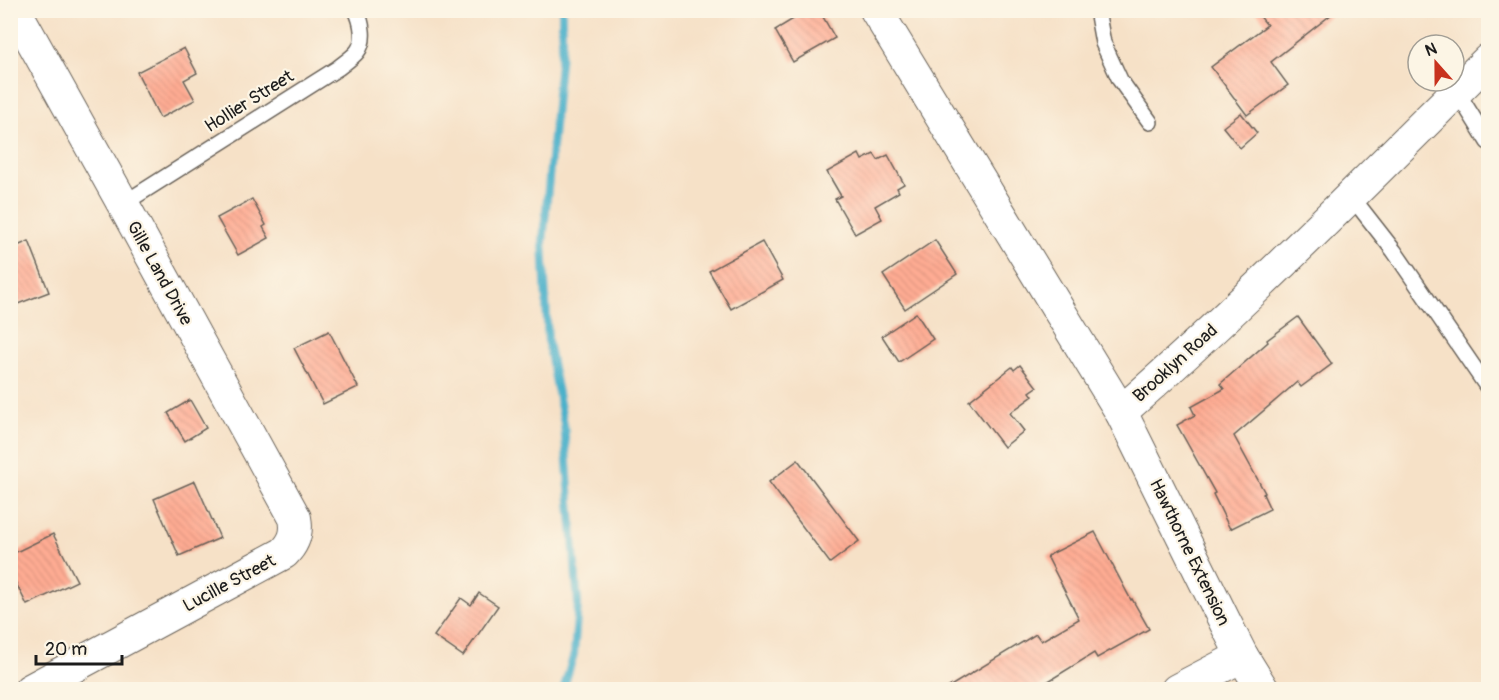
<svg xmlns="http://www.w3.org/2000/svg" width="1499" height="700" font-family="Pangolin,sans-serif">
<defs>
<pattern id="building-back-hatch" width="6" height="6" patternUnits="userSpaceOnUse" patternTransform="scale(1.5)"><rect width="6" height="6" fill="#ffac93"/><path d="M-1 5l2 2M0 0l6 6M5-1l2 2" fill="none" stroke="#da937e"/></pattern>
</defs>
<rect width="100%" height="100%" fill="#fcf5e5"/>
<filter id="ink" filterUnits="userSpaceOnUse"><feTurbulence type="fractalNoise" baseFrequency=".0167" numOctaves="2"/><feDisplacementMap in="SourceGraphic" scale="12" xChannelSelector="R" yChannelSelector="G"/><feConvolveMatrix kernelMatrix="1 2 1 2 8 2 1 2 1" color-interpolation-filters="sRGB"/></filter>
<filter id="wash" filterUnits="userSpaceOnUse"><feTurbulence type="fractalNoise" baseFrequency=".008" numOctaves="4" result="noise"/><feDisplacementMap in="SourceGraphic" scale="24" xChannelSelector="R" yChannelSelector="G"/><feGaussianBlur stdDeviation="1.35" result="paint"/><feColorMatrix in="noise" values="0 0 0 0 0 0 0 0 0 0 0 0 0 0 0 0 0 1.4 0 .05"/><feComposite in="paint" operator="in"/></filter>
<g filter="url(#wash)">
<rect width="100%" height="100%" fill="#f6e1c7"/>
<g fill="none" stroke-linecap="round" stroke-linejoin="round">
<path stroke="#4bb1ca" stroke-width="8" d="M562,10v32l-19,199 5,101 16,82 14,180 -4,50 -11,36"/>
</g>
<g id="blocks">
<g fill="url(#building-back-hatch)">
<path d="M808,10h11l16,28 -42,24 -18,-32z"/>
<path d="M1255,10h82l-66,52 17,23 -41,30 -36,-48 56,-42z"/>
<path d="M184,48l13,25 -13,7 11,20 -35,18 -23,-46z"/>
<path d="M1241,113l16,20 -17,15 -17,-21z"/>
<path d="M859,154l3,6 12,-6 4,6 10,-5 16,29 -7,4 2,4 -24,14 7,13 -27,15 -20,-35 6,-3 -14,-24z"/>
<path d="M252,199l14,26 -3,2 6,11 -31,17 -21,-37z"/>
<path d="M935,240l22,34 -52,35 -22,-34z"/>
<path d="M29,241l20,51 -39,15v-58z"/>
<path d="M762,242l21,38 -52,29 -22,-38z"/>
<path d="M916,313l17,26 -34,23 -17,-26z"/>
<path d="M1298,317l34,47 -31,23 -4,-5 -63,54 31,57 -2,1 7,15 -40,20 -17,-35 2,-1 -38,-68 18,-10 -4,-8 33,-18 -4,-5 48,-42 -1,-2z"/>
<path d="M329,331l29,56 -35,17 -29,-56z"/>
<path d="M1020,365l17,22 -7,5 3,4 -23,17 14,18 -20,16 -35,-46 43,-34 2,3z"/>
<path d="M190,400l16,28 -21,13 -17,-28z"/>
<path d="M798,460l61,81 -29,22 -61,-81z"/>
<path d="M195,481l25,57 -41,18 -25,-57z"/>
<path d="M1095,532l36,68 1,-1 17,30 -52,29 -3,-5 -60,37h-90l92,-56 5,7 38,-22 -32,-63z"/>
<path d="M53,534l24,47 -50,24 -17,-34v-16z"/>
<path d="M479,593l19,13 -35,50 -29,-20 27,-38 10,7z"/>
</g>
</g>
</g>
<g filter="url(#ink)">
<use href="#blocks" fill-opacity="0" stroke="#686158" stroke-width="1.5"/>
<g fill="none" stroke-linecap="round" stroke-linejoin="round">
<defs>
<g id="lane">
<path d="M1097,10l6,33 17,37 30,42"/>
<path d="M1457,92l31,50"/>
<path d="M1351,196l43,55 94,137"/>
<path d="M123,204l215,-136c6,-5 14,-10 19,-16 9,-11 5,-30 -1,-42"/>
</g>
<g id="street">
<path d="M15,10l108,194 172,314c3,15 -1,25 -11,35l-254,137"/>
<path d="M876,10l245,402 103,208 18,36 21,34"/>
<path d="M1121,412c128,-112 247,-233 367,-352"/>
<path d="M1177,690l65,-34"/>
</g>
</defs>
<use href="#lane" stroke="#686158" stroke-width="18"/>
<use href="#street" stroke="#686158" stroke-width="34"/>
<use href="#lane" stroke="#fff" stroke-width="15"/>
<use href="#street" stroke="#fff" stroke-width="32"/>
</g>
</g>
<g text-anchor="middle" stroke-width="4.5" stroke-linejoin="round" paint-order="stroke">
<g font-size="18" fill="#1c1c1c" stroke="#fcf5e5">
<text transform="translate(249 101) rotate(-32)" y="6">Hollier Street</text>
<text transform="translate(160 273) rotate(61)" y="6">Gille Land Drive</text>
<text transform="translate(1175 363) rotate(-42)" y="6">Brooklyn Road</text>
<text transform="translate(1190 552) rotate(64)" y="6">Hawthorne Extension</text>
<text transform="translate(229 583) rotate(-28)" y="6">Lucille Street</text>
</g>
</g>
<rect width="1499" height="700" fill="none" stroke="#fcf5e5" stroke-width="36"/>
<g transform="translate(1436 63) rotate(339)"><circle r="28" fill="#fcf5e5" stroke="#a29e95" stroke-width="1.5"/>
<path d="M0-4.5L10 22L0 15L-10 22Z" fill="#c8321e"/>
<text y="-9" font-size="16" font-weight="bold" text-anchor="middle" fill="#1c1c1c">N</text>
</g>
<path d="M36 655v9h86v-9" fill="none" stroke="#1c1c1c" stroke-width="3"/>
<text x="45" y="655" font-size="18" fill="#1c1c1c" stroke="#fcf5e5" stroke-width="4.5" paint-order="stroke">20 m</text>
</svg>
